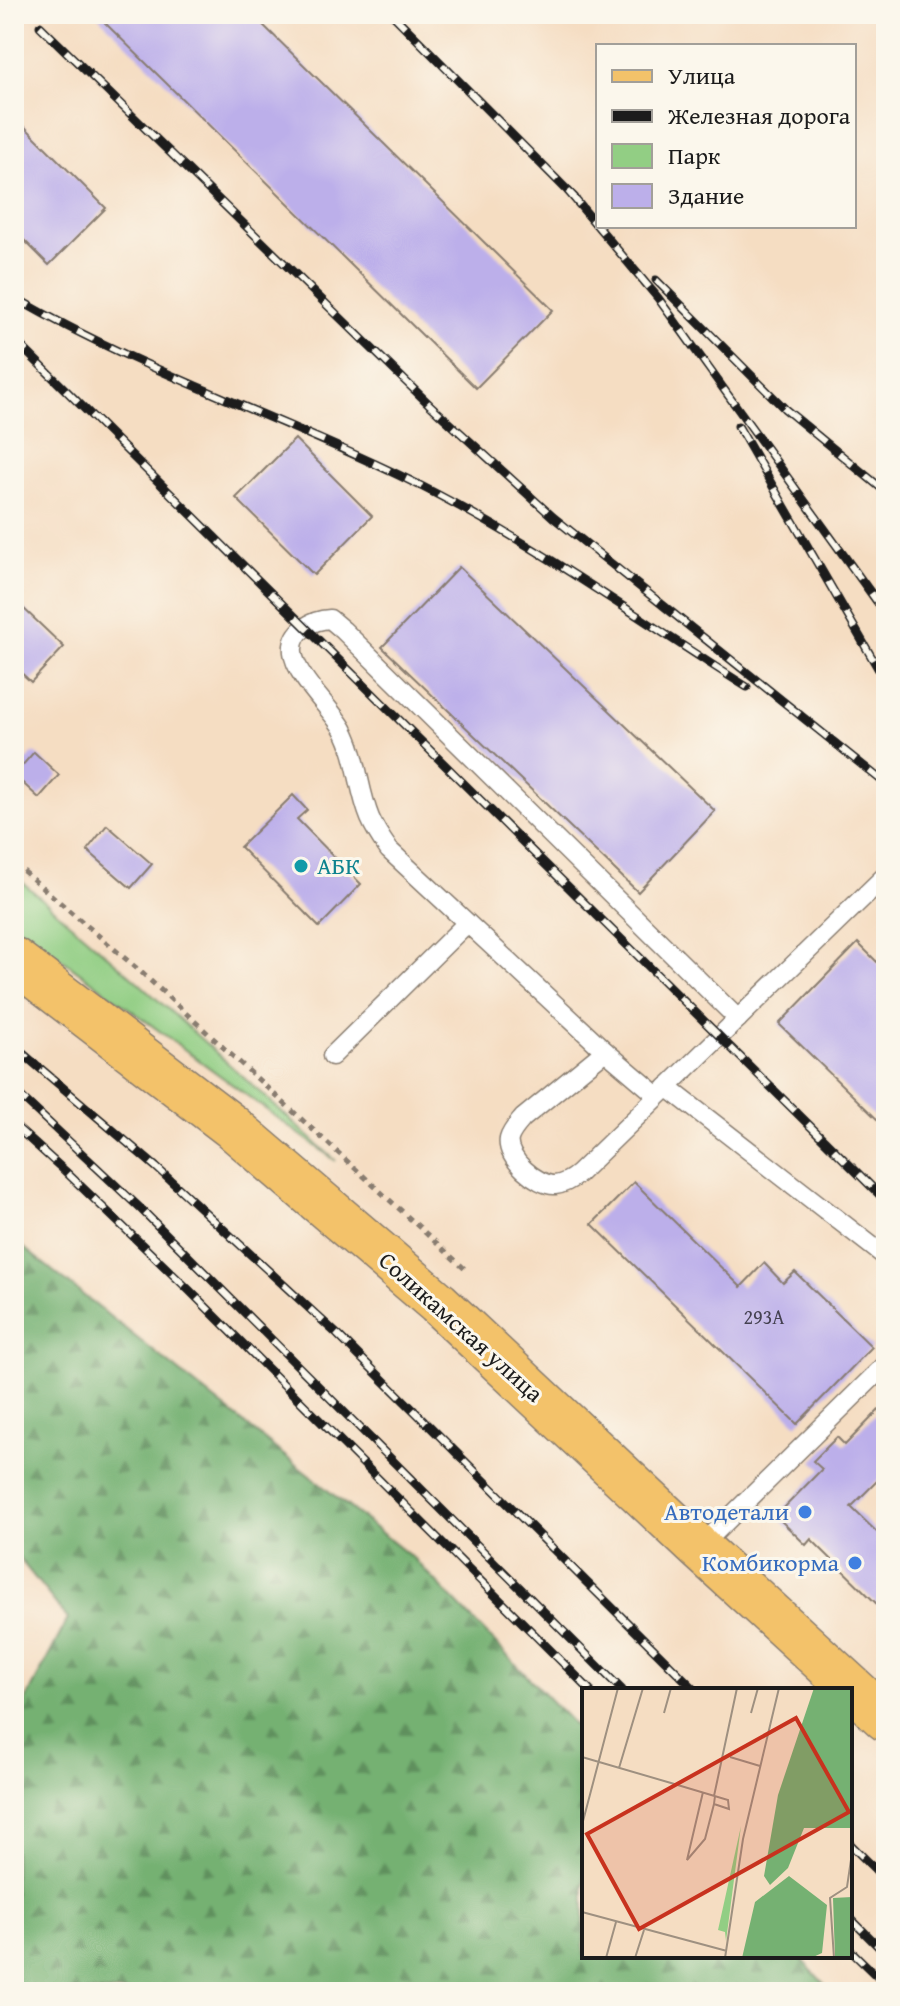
<svg xmlns="http://www.w3.org/2000/svg" width="900" height="2006" font-family="'Gentium Book Plus',serif">
<defs>
<pattern id="forest-firs" width="22" height="20" patternUnits="userSpaceOnUse" patternTransform="scale(2)"><rect width="22" height="20" fill="#75b172"/><path d="M5 1l3.5 6h-7zM16 11l3.5 6h-7z" fill="#5f8f5d"/></pattern>
</defs>
<rect width="100%" height="100%" fill="#fbf7ec"/>
<filter id="ink" filterUnits="userSpaceOnUse"><feTurbulence type="fractalNoise" baseFrequency=".0125" numOctaves="2"/><feDisplacementMap in="SourceGraphic" scale="16" xChannelSelector="R" yChannelSelector="G"/><feConvolveMatrix kernelMatrix="1 2 1 2 8 2 1 2 1" color-interpolation-filters="sRGB"/></filter>
<filter id="wash" filterUnits="userSpaceOnUse"><feTurbulence type="fractalNoise" baseFrequency=".006" numOctaves="4" result="noise"/><feDisplacementMap in="SourceGraphic" scale="32" xChannelSelector="R" yChannelSelector="G"/><feGaussianBlur stdDeviation="1.8" result="paint"/><feColorMatrix in="noise" values="0 0 0 0 0 0 0 0 0 0 0 0 0 0 0 0 0 1.4 0 .05"/><feComposite in="paint" operator="in"/></filter>
<g filter="url(#wash)">
<rect width="100%" height="100%" fill="#f5ddc2"/>
<path fill="#92ce84" stroke="#577550" stroke-width="2" d="M14,875l124,107 198,179 -322,-237z"/>
<path fill="url(#forest-firs)" stroke="#486647" stroke-width="2" d="M14,1240l400,319 170,176v221h214l34,36h-818v-269l54,-104 -54,-67z"/>
<g id="blocks">
<g fill="#bcafea">
<path d="M96,14h156l301,296 -77,78z"/>
<path d="M14,116l92,92 -57,57 -35,-35z"/>
<path d="M295,439l77,77 -58,59 -78,-77z"/>
<path d="M459,567l256,244 -77,81 -256,-245z"/>
<path d="M21,606l43,41 -33,35 -17,-16v-53z"/>
<path d="M34,752l25,23 -20,23 -25,-23z"/>
<path d="M293,795l14,15 -10,9 64,65 -42,43 -79,-80z"/>
<path d="M107,825l45,39 -21,24 -44,-38z"/>
<path d="M858,943l28,28v157l-107,-104z"/>
<path d="M634,1182l107,105 23,-24 19,20 12,-11 77,75 -75,77 -205,-200z"/>
<path d="M879,1410l7,7v55l-35,35 35,34v72l-75,-74 -5,6 -30,-29 46,-47 -9,-8 24,-24 8,8z"/>
</g>
</g>
</g>
<g filter="url(#ink)">
<use href="#blocks" fill-opacity="0" stroke="#887c6f" stroke-width="2"/>
<g fill="none" stroke-linecap="round" stroke-linejoin="round">
<defs>
<g id="service">
<path d="M605,1051l-216,-201c-7,-10 -14,-20 -19,-32 -12,-29 -12,-61 -27,-89 -12,-21 -48,-53 -50,-77 -2,-22 20,-32 37,-33l13,11 395,389"/>
<path d="M332,1056l135,-133"/>
<path d="M667,1087l219,170"/>
<path d="M658,1096l-53,-45 -82,67c-5,6 -12,13 -14,21 -4,19 29,47 46,46 9,-1 17,-6 23,-11l308,-299"/>
<path d="M699,1548l187,-184"/>
</g>
<path id="primary" d="M14,960l217,166 207,177 261,245 187,171"/>
</defs>
<use href="#service" stroke="#887c6f" stroke-width="21"/>
<use href="#primary" stroke="#887c6f" stroke-width="47"/>
<path stroke="#887c6f" stroke-width="5" stroke-dasharray="6 6" stroke-linecap="butt" d="M14,863l127,109 326,299"/>
<use href="#service" stroke="#fff" stroke-width="18"/>
<use href="#primary" stroke="#f3c26a" stroke-width="44"/>
<defs>
<g id="rail">
<path d="M392,14l183,184"/>
<path d="M40,26l390,379 123,112 333,267"/>
<path d="M568,191l90,107 228,316"/>
<path d="M656,280l129,129 101,83"/>
<path d="M14,297c130,76 274,122 407,189 115,58 218,133 326,201"/>
<path d="M14,339l872,862"/>
<path d="M738,426l148,256"/>
<path d="M14,1046l142,121 182,168 357,355"/>
<path d="M14,1090l128,120 480,480"/>
<path d="M14,1125l51,46 124,119 401,400"/>
<path d="M850,1844l36,36"/>
<path d="M850,1918l36,36"/>
<path d="M850,1950l36,35"/>
</g>
</defs>
<use href="#rail" stroke="#1c1c1c" stroke-width="9"/>
<use href="#rail" stroke="#fbf7ec" stroke-width="6" stroke-dasharray="18" stroke-linecap="butt"/>
</g>
</g>
<circle fill="#0f9aa8" stroke="#fbf7ec" stroke-width="3" cx="301" cy="866" r="8"/>
<g fill="#3f7fe0" stroke="#fbf7ec" stroke-width="3">
<circle cx="805" cy="1512" r="8"/>
<circle cx="855" cy="1563" r="8"/>
</g>
<g text-anchor="middle" stroke-width="6" stroke-linejoin="round" paint-order="stroke">
<g font-size="20" fill="#444150">
<text x="764" y="1324">293А</text>
</g>
<g font-size="24" fill="#0d838f" stroke="#fbf7ec" text-anchor="start">
<text x="317" y="874">АБК</text>
</g>
<g font-size="24" fill="#1c1c1c" stroke="#fbf7ec">
<text transform="translate(461 1327) rotate(42)" y="8">Соликамская улица</text>
</g>
<g font-size="24" fill="#366cbe" stroke="#fbf7ec" text-anchor="end">
<text x="789" y="1520">Автодетали</text>
<text x="839" y="1571">Комбикорма</text>
</g>
</g>
<g transform="translate(582 1688)">
<rect width="270" height="270" fill="#f5ddc2"/>
<path d="M159,138l-15,115 -1,-9 -7,-2z" fill="#92ce84"/>
<path d="M232,0h38v140h-48l-16,40 -18,17 -6,-9 14,-81zM207,188l38,29 -5,48 -11,5h-69l13,-56zM270,209v61h-17l-2,-60z" fill="#75b172"/>
<path fill="none" stroke="#9e9080" stroke-width="2" d="M82,25l7,-25M169,25l7,-25M0,69l89,26 57,17 1,9 -15,-5 1,-8M148,69l30,9M37,80l24,-80M121,104l-16,68 18,-21 9,-35M132,108l23,-108M0,137l36,-137M0,224l145,39M24,270l10,-36M53,270l9,-28M143,270l18,-119 36,-151M252,270l-4,-60 17,-11 5,-34"/>
<path fill="#c8321e" fill-opacity="0.15" stroke="#c8321e" stroke-width="4" d="M214,30l53,94 -210,117 -52,-95z"/>
<rect width="270" height="270" fill="none" stroke="#1c1c1c" stroke-width="4"/>
</g>
<rect width="900" height="2006" fill="none" stroke="#fbf7ec" stroke-width="48"/>
<rect x="596" y="44" width="260" height="184" fill="#fbf7ec" stroke="#a29f99" stroke-width="2"/>
<rect x="612" y="70" width="40" height="12" fill="#f3c26a" stroke="#a29f99" stroke-width="2"/>
<text x="668" y="84" font-size="24" fill="#1c1c1c">Улица</text>
<rect x="612" y="110" width="40" height="12" fill="#1c1c1c" stroke="#a29f99" stroke-width="2"/>
<text x="668" y="124" font-size="24" fill="#1c1c1c">Железная дорога</text>
<rect x="612" y="144" width="40" height="24" fill="#92ce84" stroke="#a29f99" stroke-width="2"/>
<text x="668" y="164" font-size="24" fill="#1c1c1c">Парк</text>
<rect x="612" y="184" width="40" height="24" fill="#bcafea" stroke="#a29f99" stroke-width="2"/>
<text x="668" y="204" font-size="24" fill="#1c1c1c">Здание</text>
</svg>
